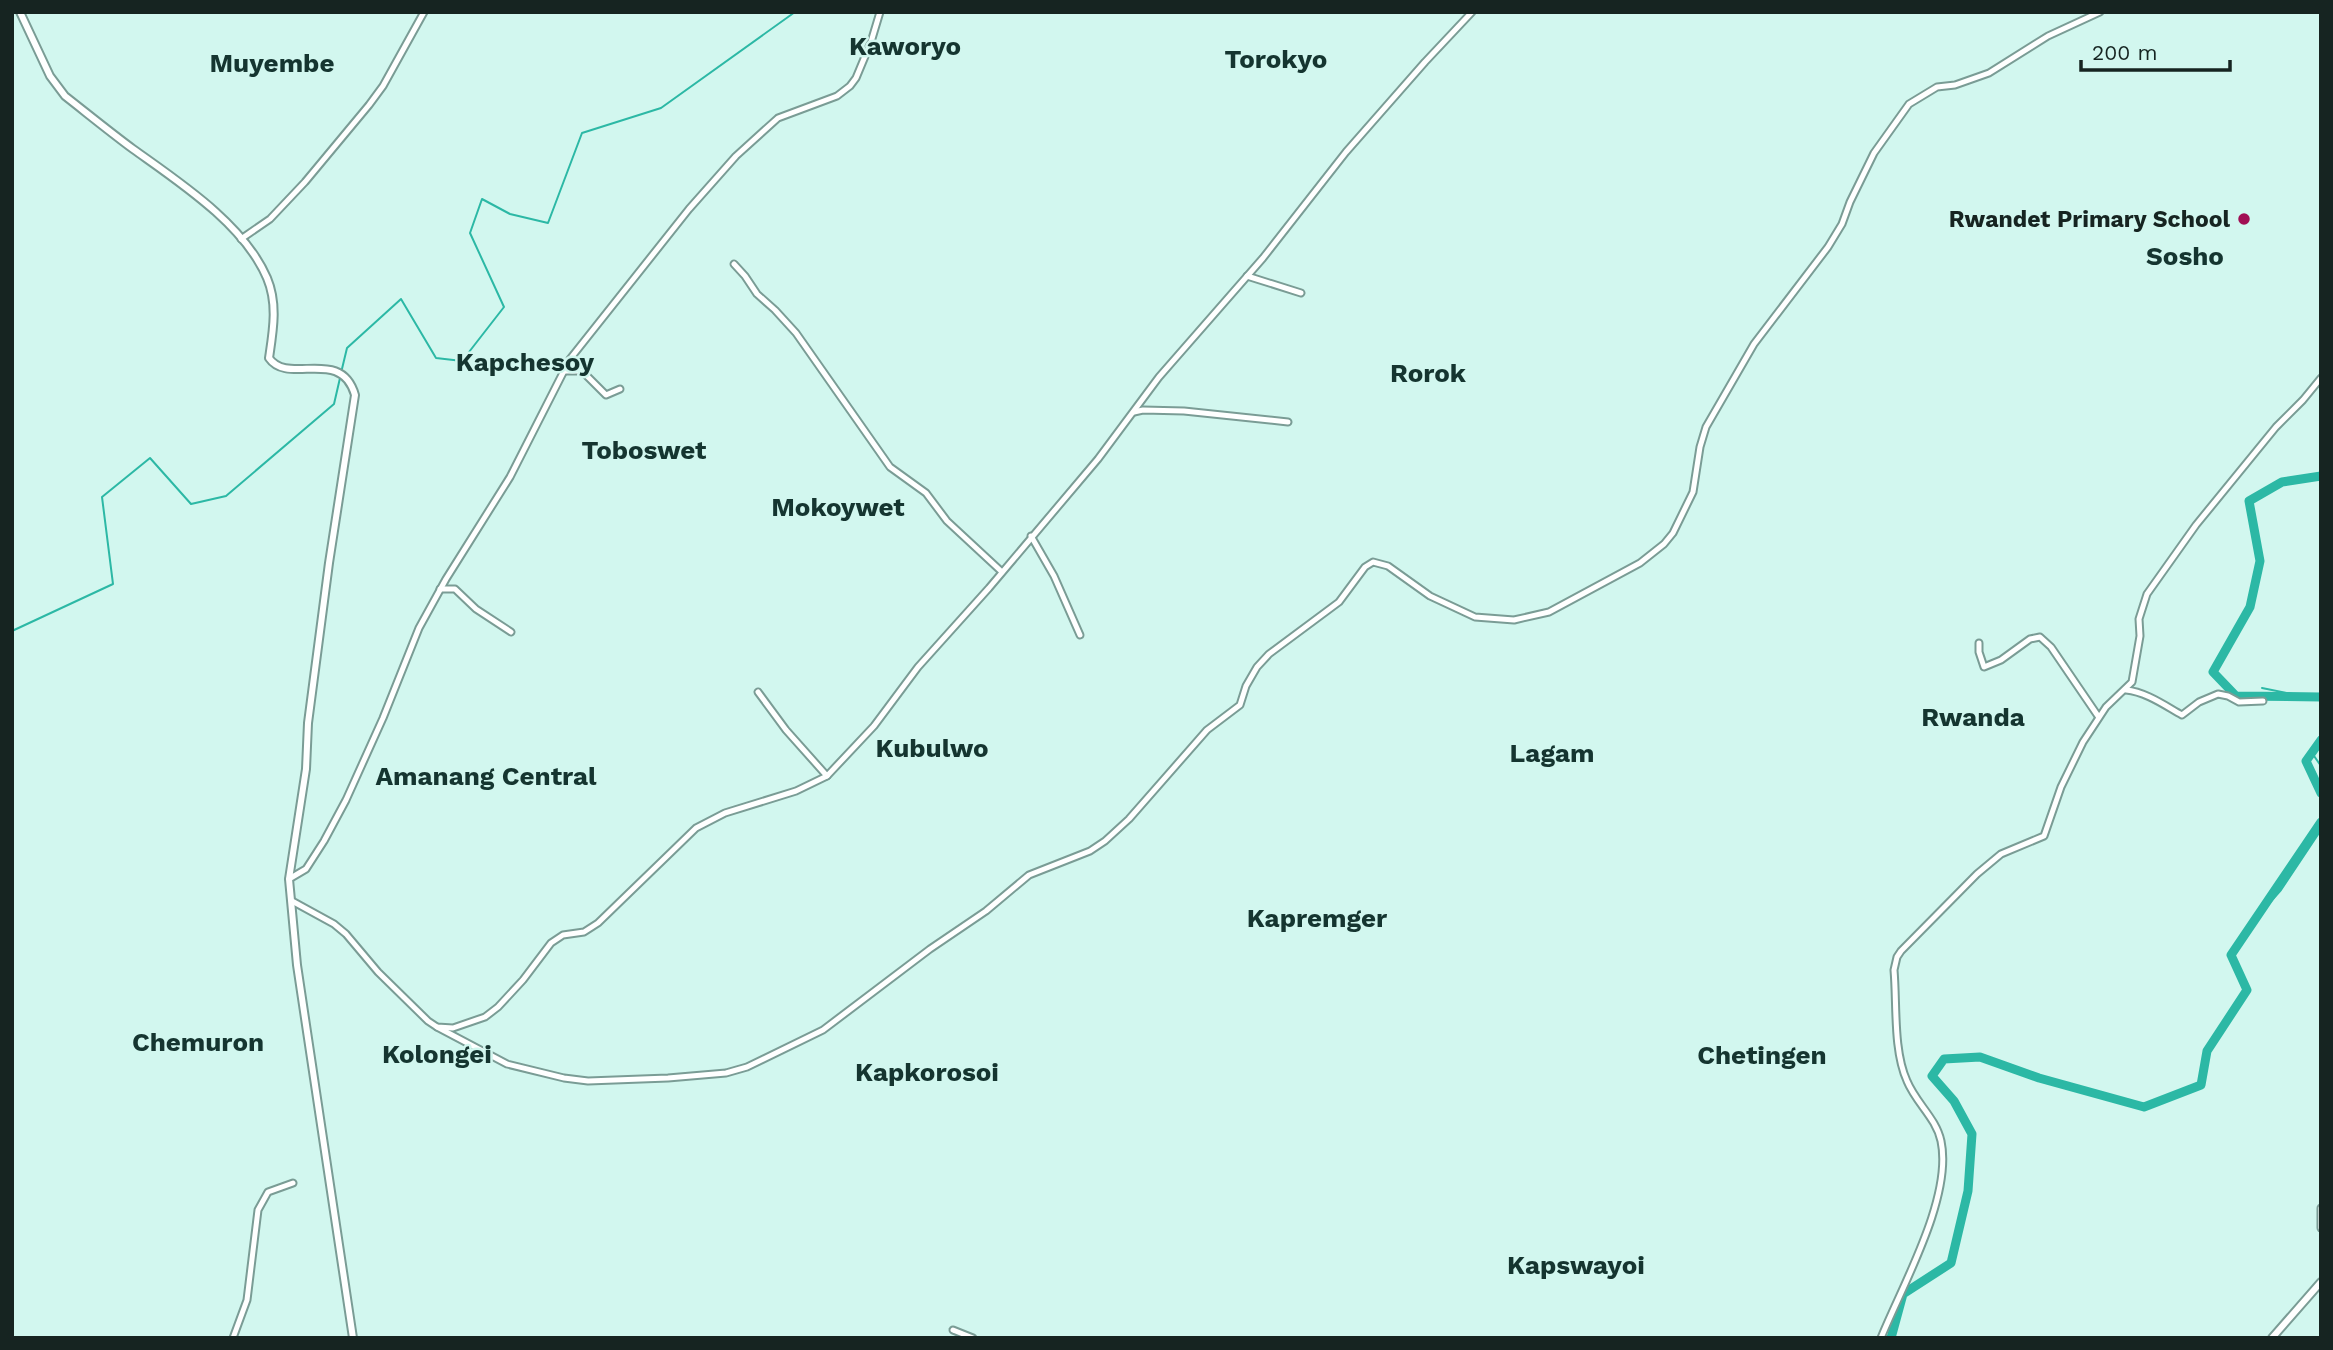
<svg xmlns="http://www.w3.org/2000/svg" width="2333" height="1350" font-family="'Work Sans',sans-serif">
<rect width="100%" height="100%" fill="#d2f7ef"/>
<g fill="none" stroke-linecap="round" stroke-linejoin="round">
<g stroke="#2cb8a5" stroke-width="2">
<path d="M341,373l6,-25 54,-49 35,59 26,3 42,-54 -34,-74 12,-34 28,15 38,9 34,-90 79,-25 134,-96"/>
<path d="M12,631l101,-47 -11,-87 48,-39 41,46 35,-8 108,-92 6,-26"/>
<path d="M2262,688l59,12"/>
<path d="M2321,738l-9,15 9,13"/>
<path d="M2249,926l32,-36 40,-60"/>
</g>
<g stroke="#2cb8a5" stroke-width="9">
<path d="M2321,476l-39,6 -33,19 11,60 -10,46 -37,65 23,24 85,1"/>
<path d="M2321,740l-15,21 15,32"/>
<path d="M1891,1338l12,-44 48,-31 17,-72 4,-57 -18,-33 -22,-25 12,-17 36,-2 59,21 105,29 57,-22 6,-34 40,-61 -16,-35 90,-133"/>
</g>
<defs>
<g id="minor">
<path d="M241,239l29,-20 35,-37 64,-77 14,-19 41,-74"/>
<path d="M734,264l11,12 12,18 18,16 21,23 94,134 36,26 21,28 55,51"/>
<path d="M1247,276l54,17"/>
<path d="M563,371h19l24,24 14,-6"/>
<path d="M1134,412l9,-2 41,1 104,11"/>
<path d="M1031,536l23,40 26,59"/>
<path d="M440,589h15l21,20 35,23"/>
<path d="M1979,643v9l5,15 17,-7 29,-21 10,-2 11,10 47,69"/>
<path d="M2126,690c20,2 38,15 56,25l17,-13 19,-8 10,2 11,6 24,-1"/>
<path d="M758,692l28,38 41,46"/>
<path d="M289,879l17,-10 18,-28 22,-41 37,-82 36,-90 27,-49 64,-102 60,-118 119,-150 47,-53 42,-38 59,-22 13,-10 6,-8 15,-36 9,-30"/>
<path d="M292,901l42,23 12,10 32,38 50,49 9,6 16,1 32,-11 13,-10 25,-27 28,-37 12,-8 21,-3 14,-9 98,-95 29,-15 71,-22 31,-15 47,-50 44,-59 71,-79 109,-129 61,-82 104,-119 83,-106 79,-90 47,-50"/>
<path d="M437,1027l70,37 57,14 24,3 80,-3 58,-5 21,-6 76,-37 107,-81 56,-38 43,-36 61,-24 15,-10 24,-22 78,-89 33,-25 6,-19 11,-19 12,-13 70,-52 26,-35 8,-5 15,4 42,30 45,21 39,3 35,-8 91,-49 24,-19 9,-11 20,-41 7,-45 6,-20 48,-83 74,-97 14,-23 8,-22 24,-49 35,-49 28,-17 18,-2 34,-12 59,-37 52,-24"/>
<path d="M2321,1208v20"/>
<path d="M953,1330l20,8"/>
<path d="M233,1338l14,-38 11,-90 10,-18 25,-9"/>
<path d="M1881,1338c21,-52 72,-141 60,-197 -5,-23 -25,-38 -34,-60 -14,-31 -10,-77 -13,-111l3,-13 4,-6 76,-77 24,-20 43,-18 17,-49 22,-45 23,-35 26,-25 8,-46 -1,-17 8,-25 49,-69 80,-98 27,-27 18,-22"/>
</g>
<g id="major">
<path d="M20,12l30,64 15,20c23,18 45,36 68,53 46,33 111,75 134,129 11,26 6,53 2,80 19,28 72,-12 86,37l-26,168 -21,160 -2,46 -17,110 8,86 56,373"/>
<path d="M2272,1338l49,-56"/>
</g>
</defs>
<use href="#minor" stroke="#7a9c95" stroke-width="9"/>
<use href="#major" stroke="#7a9c95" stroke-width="10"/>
<use href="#minor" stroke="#fff" stroke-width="5"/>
<use href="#major" stroke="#fff" stroke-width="6"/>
</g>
<circle fill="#a10e53" stroke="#d2f7ef" stroke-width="2.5" cx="2244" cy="219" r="7"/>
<g text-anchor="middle" stroke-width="5" stroke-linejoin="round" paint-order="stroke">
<g font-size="23" font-weight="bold" fill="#162421" stroke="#d2f7ef" text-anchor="end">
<text x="2230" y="227">Rwandet Primary School</text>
</g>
<g font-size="26" font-weight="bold" fill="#153530" stroke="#d2f7ef">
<text x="905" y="55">Kaworyo</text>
<text x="1276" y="68">Torokyo</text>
<text x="272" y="72">Muyembe</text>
<text x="2185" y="265">Sosho</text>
<text x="525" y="371">Kapchesoy</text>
<text x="1428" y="382">Rorok</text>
<text x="644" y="459">Toboswet</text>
<text x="838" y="516">Mokoywet</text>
<text x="1973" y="726">Rwanda</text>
<text x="932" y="757">Kubulwo</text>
<text x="1552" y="762">Lagam</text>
<text x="486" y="785">Amanang Central</text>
<text x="1317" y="927">Kapremger</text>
<text x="198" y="1051">Chemuron</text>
<text x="437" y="1063">Kolongei</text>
<text x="1762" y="1064">Chetingen</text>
<text x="927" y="1081">Kapkorosoi</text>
<text x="1576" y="1274">Kapswayoi</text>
</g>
</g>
<rect width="2333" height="1350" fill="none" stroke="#162421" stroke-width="28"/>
<path d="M2081 60v10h149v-10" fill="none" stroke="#162421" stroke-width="3.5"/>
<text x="2092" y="60" font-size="21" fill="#162421" stroke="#d2f7ef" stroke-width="5" paint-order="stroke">200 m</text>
</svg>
